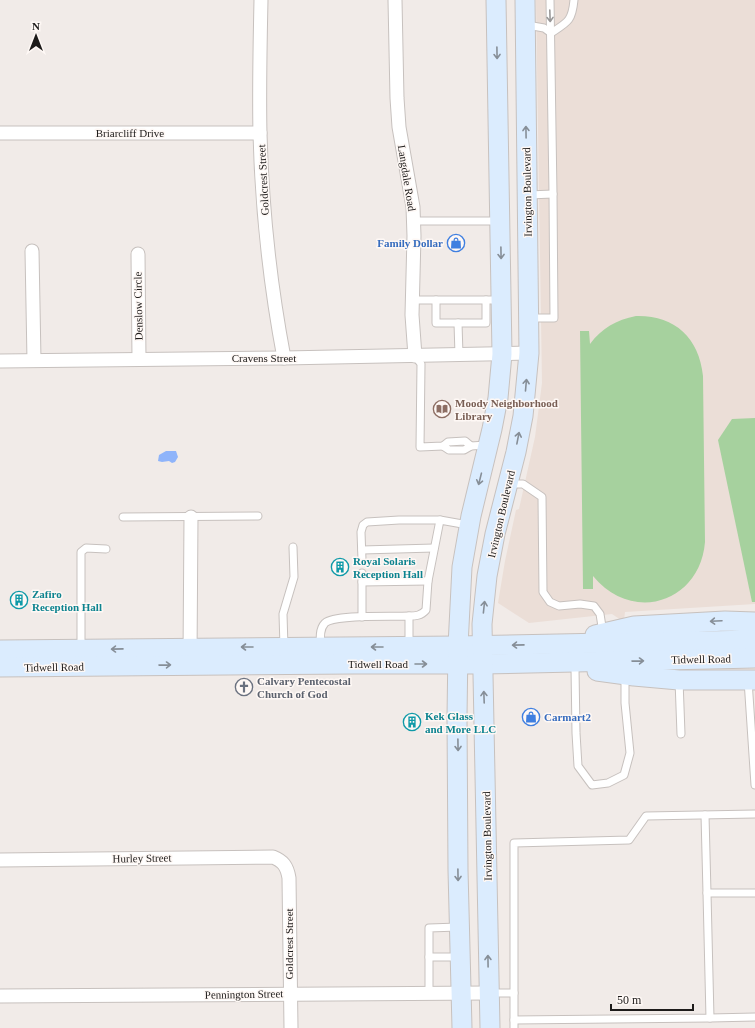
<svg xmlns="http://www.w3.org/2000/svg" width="755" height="1028" font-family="Georgia,serif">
<rect width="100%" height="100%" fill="#f1ebe8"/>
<path fill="#ebded7" d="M536,0h219v604l-130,8 -1,8h-3l-9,-6 -83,9 -31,-20 7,-42 11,-51 3,-1 16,-72 7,-54z"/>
<g fill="#a6d19e">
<path d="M636,316c38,-1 63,21 67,60l2,166c-5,61 -73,82 -112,34v13h-10l-3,-258h9l1,13c12,-16 26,-24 46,-28z"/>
<path d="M755,418v184h-3l-34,-162 14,-21z"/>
</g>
<path fill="#8fb4fa" d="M166,451h10l2,6 -3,5 -3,1 -3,-2 -7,1 -4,-1 1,-6z"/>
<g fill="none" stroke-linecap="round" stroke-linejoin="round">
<defs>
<g id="service">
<path d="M527,25l17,3 7,5"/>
<path d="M551,33c17,-11 21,-12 23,-33"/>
<path d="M528,195l25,-1"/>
<path d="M414,221h85"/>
<path d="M413,300h88"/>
<path d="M436,300v23h50v-23"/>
<path d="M528,318h26l-1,-124 -3,-194"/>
<path d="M458,323l1,32"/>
<path d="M415,356l6,8 -1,83 23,-1 5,-4 17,-1 6,5"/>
<path d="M443,446l6,4h15l7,-4 15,-1"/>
<path d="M509,484h14l19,13 1,95 7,10 9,4 21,-2 14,2 6,8 3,19"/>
<path d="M123,517l135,-1"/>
<path d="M362,550l72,-2"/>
<path d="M362,560l-1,-28 2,-7 4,-3 32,-2h41"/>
<path d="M362,573v44"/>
<path d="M362,582l66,-1"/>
<path d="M409,616c6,0 12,0 17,-6l2,-29 12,-61 28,5"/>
<path d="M284,647l-1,-33 11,-37 -1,-30"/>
<path d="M321,647c-1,-8 -2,-18 4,-24 10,-9 68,-6 84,-7v30"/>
<path d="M81,649v-97l5,-4 20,1"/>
<path d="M575,668l1,65 2,33 14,19 16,-2 16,-8 6,-22 -5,-50v-27"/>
<path d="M679,680l2,54"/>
<path d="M748,680l7,105"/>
<path d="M755,814l-109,2 -17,24 -115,3v177l196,-2 -3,-125h48"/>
<path d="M705,815l2,78"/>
<path d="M429,957h31"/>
<path d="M429,993v-65l29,-1"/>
<path d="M489,993h25"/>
<path d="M710,1018l45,-1"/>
<path d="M514,1020v8"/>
</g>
<g id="minor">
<path d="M261,0c-1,45 -2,90 -1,134 2,76 10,150 24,224"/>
<path d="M395,0l2,98 2,29 14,80 1,29 -2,79 3,41"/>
<path d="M0,133h260"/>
<path d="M32,251l2,109"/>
<path d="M138,254l1,105"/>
<path d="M0,361l284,-3 245,-5"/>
<path d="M190,657l1,-140"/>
<path d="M0,860l273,-3c10,4 14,9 16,21l2,150"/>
<path d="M0,996l489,-3"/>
</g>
<g id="secondary">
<path d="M595,635l39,-9 91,-5 30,1"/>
<path d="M0,650l458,-4 297,-6"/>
<path d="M0,667l354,-3h129l272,-6"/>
<path d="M597,671l37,5 45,4h76"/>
<path d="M462,1028l-4,-158 -1,-153 1,-71 4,-79 9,-51 21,-87 6,-31 4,-44 -6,-354"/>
<path d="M490,1028l-8,-404 5,-48 8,-42 21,-82 7,-36 6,-63 -4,-353"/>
</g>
</defs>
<use href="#service" stroke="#c7c1be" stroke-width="9"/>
<use href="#minor" stroke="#c7c1be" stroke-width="15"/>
<use href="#secondary" stroke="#c7c1be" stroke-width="21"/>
<use href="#service" stroke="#fff" stroke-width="7"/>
<use href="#minor" stroke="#fff" stroke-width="13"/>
<use href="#secondary" stroke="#dbecfe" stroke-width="19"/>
</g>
<defs><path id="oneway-shaft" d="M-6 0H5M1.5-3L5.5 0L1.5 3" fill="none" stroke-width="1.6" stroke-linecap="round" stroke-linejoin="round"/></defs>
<use stroke="#999898" href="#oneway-shaft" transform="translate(550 16) rotate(88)"/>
<g stroke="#868e97">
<use href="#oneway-shaft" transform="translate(497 53) rotate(89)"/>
<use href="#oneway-shaft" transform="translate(526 132) rotate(-91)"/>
<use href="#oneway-shaft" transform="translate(501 253) rotate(89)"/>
<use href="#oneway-shaft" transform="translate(526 385) rotate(-85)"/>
<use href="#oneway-shaft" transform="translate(518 438) rotate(-79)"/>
<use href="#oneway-shaft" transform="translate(480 479) rotate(104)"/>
<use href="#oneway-shaft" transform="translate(484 607) rotate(-84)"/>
<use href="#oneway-shaft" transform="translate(716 621) rotate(177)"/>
<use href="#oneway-shaft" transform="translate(518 645) rotate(179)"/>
<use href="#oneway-shaft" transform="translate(247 647) rotate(180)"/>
<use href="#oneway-shaft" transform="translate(377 647) rotate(180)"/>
<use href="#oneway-shaft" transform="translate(117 649) rotate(179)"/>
<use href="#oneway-shaft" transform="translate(638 661) rotate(-1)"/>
<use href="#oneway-shaft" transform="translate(421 664)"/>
<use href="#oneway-shaft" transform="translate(165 665) rotate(-1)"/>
<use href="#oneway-shaft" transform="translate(484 697) rotate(-92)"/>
<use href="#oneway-shaft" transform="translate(458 745) rotate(89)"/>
<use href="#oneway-shaft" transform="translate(458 875) rotate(89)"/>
<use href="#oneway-shaft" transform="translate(488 961) rotate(-91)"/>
</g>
<defs>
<symbol id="shop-ring" viewBox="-11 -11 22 22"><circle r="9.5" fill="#fef8f5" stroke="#3f7fe0" stroke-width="1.5"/><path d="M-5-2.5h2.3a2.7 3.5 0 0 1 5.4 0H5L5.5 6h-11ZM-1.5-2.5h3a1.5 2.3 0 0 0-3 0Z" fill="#3f7fe0"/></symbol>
<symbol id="library-ring" viewBox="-11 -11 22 22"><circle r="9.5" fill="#fef8f5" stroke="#8d6e63" stroke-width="1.5"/><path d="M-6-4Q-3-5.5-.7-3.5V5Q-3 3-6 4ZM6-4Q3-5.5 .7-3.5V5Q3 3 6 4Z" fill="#8d6e63"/></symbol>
<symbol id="building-ring" viewBox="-11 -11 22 22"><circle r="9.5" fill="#fef8f5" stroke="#0f9aa8" stroke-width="1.5"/><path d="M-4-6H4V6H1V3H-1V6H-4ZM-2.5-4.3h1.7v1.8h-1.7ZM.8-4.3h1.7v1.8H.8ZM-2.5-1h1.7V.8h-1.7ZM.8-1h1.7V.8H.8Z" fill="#0f9aa8"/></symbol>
<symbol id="church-ring" viewBox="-11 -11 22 22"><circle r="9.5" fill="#fef8f5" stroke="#6b7280" stroke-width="1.5"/><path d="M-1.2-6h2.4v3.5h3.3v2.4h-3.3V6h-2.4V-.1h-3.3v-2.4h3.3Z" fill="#6b7280"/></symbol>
</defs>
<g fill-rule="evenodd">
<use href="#shop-ring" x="446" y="233" width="20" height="20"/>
<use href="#library-ring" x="432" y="399" width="20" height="20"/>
<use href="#building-ring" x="330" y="557" width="20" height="20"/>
<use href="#building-ring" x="9" y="590" width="20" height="20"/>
<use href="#church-ring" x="234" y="677" width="20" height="20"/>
<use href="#shop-ring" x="521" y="707" width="20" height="20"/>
<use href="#building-ring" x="402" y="712" width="20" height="20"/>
</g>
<g text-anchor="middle" stroke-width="3" stroke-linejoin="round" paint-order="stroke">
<g font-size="11" fill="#1d1b1a" stroke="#fef8f5">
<text x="130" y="137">Briarcliff Drive</text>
<text transform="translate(407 178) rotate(81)" y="4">Langdale Road</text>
<text transform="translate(263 180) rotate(-93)" y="4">Goldcrest Street</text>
<text transform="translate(527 192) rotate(-91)" y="4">Irvington Boulevard</text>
<text transform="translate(138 306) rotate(-91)" y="4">Denslow Circle</text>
<text x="264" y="362">Cravens Street</text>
<text transform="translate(501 514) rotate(-77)" y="4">Irvington Boulevard</text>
<text transform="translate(701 659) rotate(-1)" y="4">Tidwell Road</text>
<text x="378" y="668">Tidwell Road</text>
<text transform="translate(54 667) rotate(-1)" y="4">Tidwell Road</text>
<text transform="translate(487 836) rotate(-91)" y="4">Irvington Boulevard</text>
<text transform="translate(142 858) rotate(-1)" y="4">Hurley Street</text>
<text transform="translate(289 944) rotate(-90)" y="4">Goldcrest Street</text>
<text transform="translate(244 994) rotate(-1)" y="4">Pennington Street</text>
</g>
<g font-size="11" font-weight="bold" fill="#366cbe" stroke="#fef8f5" text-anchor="end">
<text x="443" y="247">Family Dollar</text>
<text x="544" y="721" text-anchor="start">Carmart2</text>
</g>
<g font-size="11" font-weight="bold" fill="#785e54" stroke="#fef8f5" text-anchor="start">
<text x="455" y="407">Moody Neighborhood<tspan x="455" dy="13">Library</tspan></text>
</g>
<g font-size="11" font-weight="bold" fill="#0d838f" stroke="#fef8f5" text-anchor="start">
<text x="353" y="565">Royal Solaris<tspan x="353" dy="13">Reception Hall</tspan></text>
<text x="32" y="598">Zafiro<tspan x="32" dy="13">Reception Hall</tspan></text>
<text x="425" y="720">Kek Glass<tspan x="425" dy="13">and More LLC</tspan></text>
</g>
<g font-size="11" font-weight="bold" fill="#5b616d" stroke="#fef8f5" text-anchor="start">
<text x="257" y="685">Calvary Pentecostal<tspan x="257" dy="13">Church of God</tspan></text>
</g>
</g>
<g transform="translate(36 36)" stroke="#fef8f5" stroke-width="3" paint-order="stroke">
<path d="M0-3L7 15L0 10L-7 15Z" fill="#1d1b1a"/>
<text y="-6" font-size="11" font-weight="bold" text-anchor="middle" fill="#1d1b1a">N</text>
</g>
<path d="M611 1004v6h82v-6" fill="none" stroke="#1d1b1a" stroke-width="2"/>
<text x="617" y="1004" font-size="12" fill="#1d1b1a" stroke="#fef8f5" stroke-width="3" paint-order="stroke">50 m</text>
</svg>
